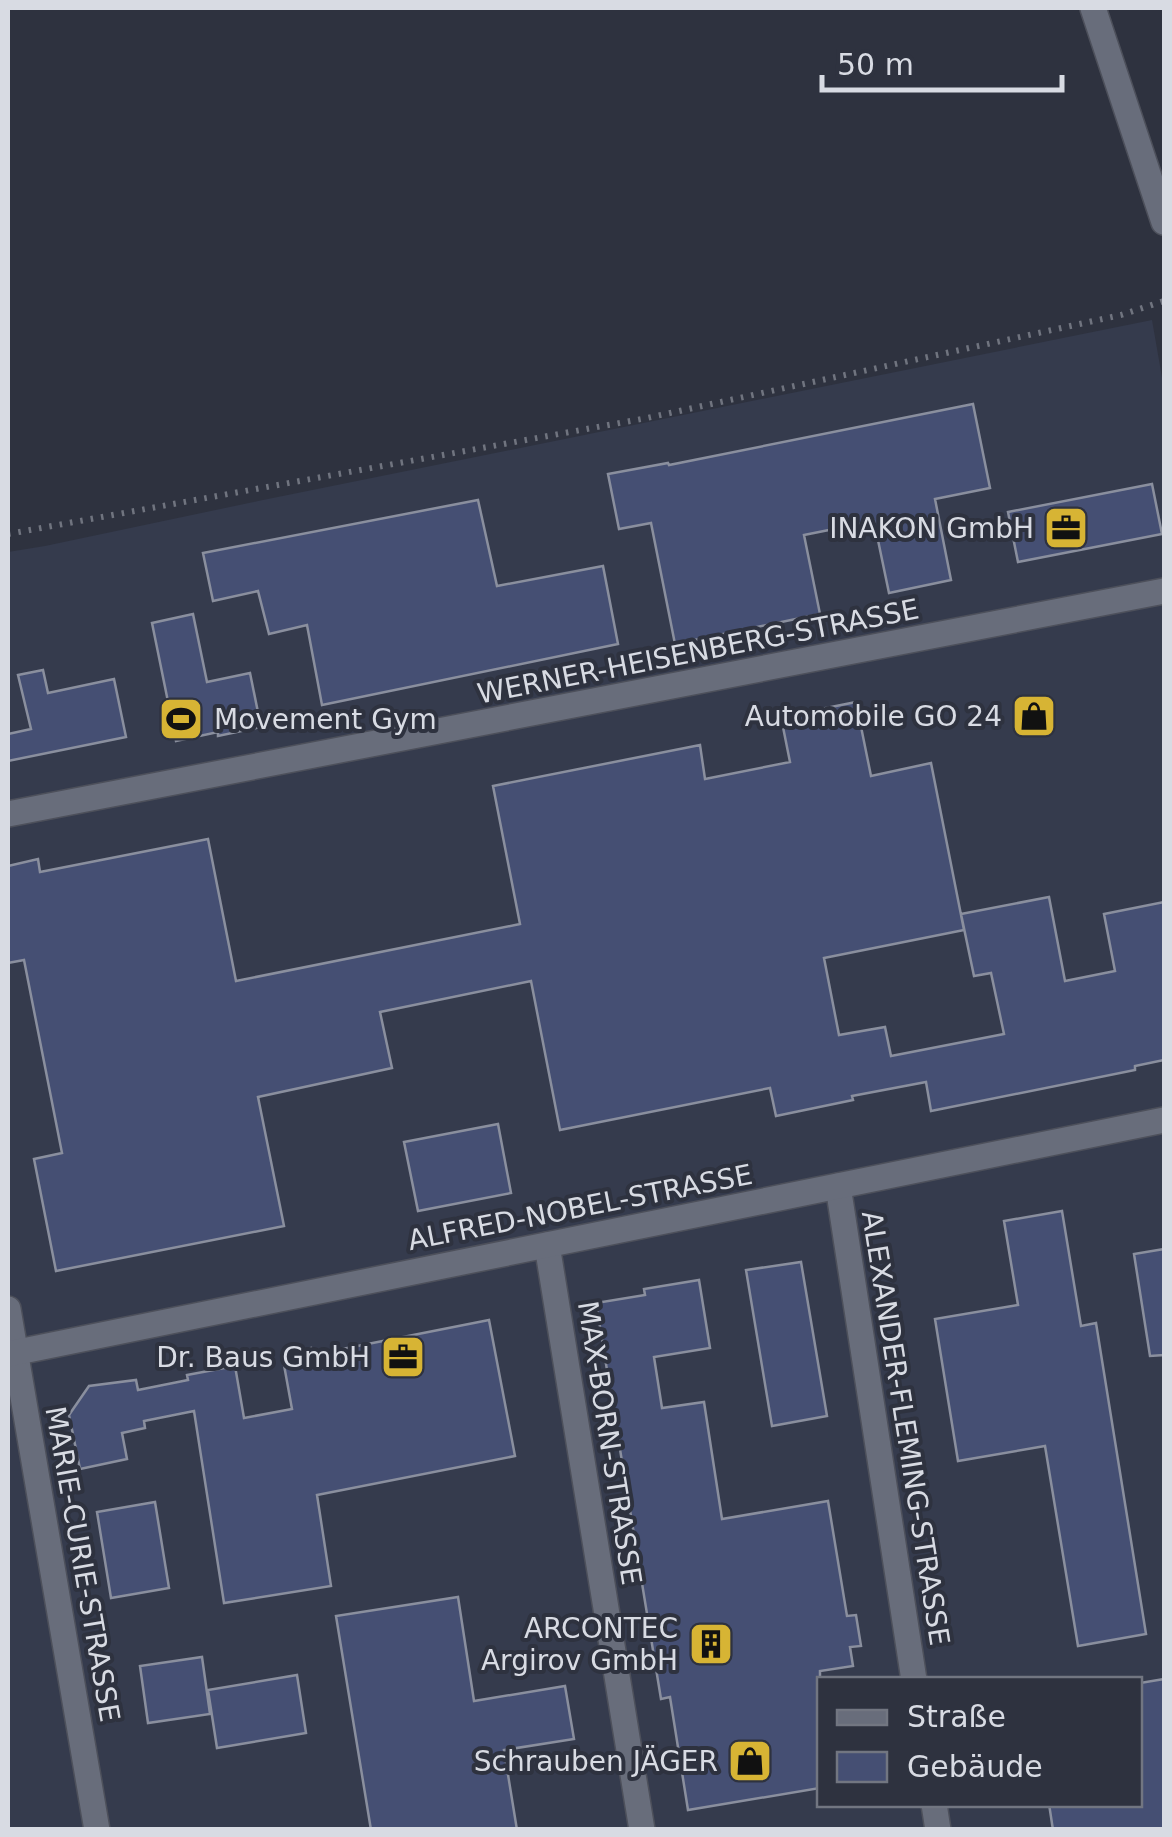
<svg xmlns="http://www.w3.org/2000/svg" width="1172" height="1837" font-family="'DejaVu Sans',sans-serif">
<rect width="100%" height="100%" fill="#2e323f"/>
<path fill="#353b4d" fill-rule="evenodd" d="M1152,320l12,69v1440l-1156,1v-1278l37,-6 218,-46zM820,1680h320v124h-320z"/>
<g fill="#454f73" stroke="#8a8f9e" stroke-width="2.5">
<path d="M973,404l17,84 -55,11 16,81 -62,13 -15,-72 -70,14 16,79 -145,30 -24,-121 -32,6 -11,-55 60,-11 1,2z"/>
<path d="M1152,484l10,50 -144,28 -10,-50z"/>
<path d="M478,500l19,86 106,-20 15,78 -296,61 -15,-80 -38,9 -11,-43 -45,10 -10,-48z"/>
<path d="M193,614l14,68 43,-9 11,54 -43,9v-4l-42,9 -24,-118z"/>
<path d="M43,670l5,23 66,-14 12,58 -118,24v-27l23,-5 -13,-54z"/>
<path d="M856,702l15,74 60,-13 33,167 -140,28 15,77 46,-8 6,29 113,-22 -13,-61 -17,3 -13,-62 88,-17 16,84 50,-10 -11,-57 60,-12v158l-29,6v4l-204,41 -5,-29 -74,14 1,4 -77,16 -6,-28 -210,42 -29,-149 -151,31 12,56 -134,29 26,129 -228,45 -22,-112 28,-6 -38,-193 -16,3v-97l30,-7 2,13 168,-33 28,142 284,-57 -27,-138 207,-41 5,34 85,-17 -9,-45z"/>
<path d="M498,1124l13,69 -93,18 -14,-69z"/>
<path d="M1062,1211l19,115 15,-3 50,311 -68,12 -33,-200 -87,15 -23,-142 83,-14 -14,-84z"/>
<path d="M1164,1249v106l-14,1 -16,-102z"/>
<path d="M801,1262l26,154 -55,10 -26,-156z"/>
<path d="M699,1280l11,68 -56,9 8,51 42,-6 18,117 106,-18 19,115 9,-1 5,31 -11,1 3,19 -33,5v117l-132,22 -18,-113 -9,2 -65,-396 49,-8 -1,-6z"/>
<path d="M489,1320l26,136 -198,39 14,91 -107,17 -30,-192 -50,10 1,7 -23,5 5,26 -47,10 -11,-54 20,-29 47,-6 2,10 50,-10 -1,-5 48,-9 9,52 48,-9 -10,-55 29,-6 1,7z"/>
<path d="M155,1502l14,86 -58,10 -14,-86z"/>
<path d="M458,1597l16,104 91,-15 9,53 -70,11 13,80h-146l-35,-214z"/>
<path d="M202,1657l8,57 -62,9 -8,-57z"/>
<path d="M297,1675l9,58 -89,15 -9,-58z"/>
<path d="M1164,1679v151h-111l-4,-26h91v-121z"/>
</g>
<g fill="none" stroke-linecap="round" stroke-linejoin="round">
<defs>
<g id="minor">
<path d="M1093,8l71,214"/>
<path d="M8,814l1156,-223"/>
<path d="M838,1186l76,494"/>
<path d="M547,1245l95,585"/>
<path d="M8,1309l89,521"/>
<path d="M8,1354l1156,-234"/>
<path d="M934,1804l4,26"/>
</g>
</defs>
<use href="#minor" stroke="#4d505b" stroke-width="28"/>
<path stroke="#70747f" stroke-width="6" stroke-dasharray="2.5 8" stroke-linecap="butt" d="M8,534l639,-116 474,-103 43,-14"/>
<use href="#minor" stroke="#686d7b" stroke-width="25"/>
</g>
<defs>
<symbol id="office-square" viewBox="-11 -11 22 22"><rect x="-9" y="-9" width="18" height="18" rx="4" fill="#d7b434" stroke="#2e323f"/><path d="M-6-3h4V-5.5h4V-3h4V5H-6ZM-1-4.5V-3h2v-1.5ZM-6 0V1H6V0Z" fill="#111"/></symbol>
<symbol id="shop-square" viewBox="-11 -11 22 22"><rect x="-9" y="-9" width="18" height="18" rx="4" fill="#d7b434" stroke="#2e323f"/><path d="M-5-2.5h2.3a2.7 3.5 0 0 1 5.4 0H5L5.5 6h-11ZM-1.5-2.5h3a1.5 2.3 0 0 0-3 0Z" fill="#111"/></symbol>
<symbol id="stadium-square" viewBox="-11 -11 22 22"><rect x="-9" y="-9" width="18" height="18" rx="4" fill="#d7b434" stroke="#2e323f"/><path d="M0-5a6.5 5 0 1 0 0 10a6.5 5 0 1 0 0-10ZM-3.5-1.8h7v3.6h-7Z" fill="#111"/></symbol>
<symbol id="building-square" viewBox="-11 -11 22 22"><rect x="-9" y="-9" width="18" height="18" rx="4" fill="#d7b434" stroke="#2e323f"/><path d="M-4-6H4V6H1V3H-1V6H-4ZM-2.5-4.3h1.7v1.8h-1.7ZM.8-4.3h1.7v1.8H.8ZM-2.5-1h1.7V.8h-1.7ZM.8-1h1.7V.8H.8Z" fill="#111"/></symbol>
</defs>
<g fill-rule="evenodd">
<use href="#office-square" x="1041" y="503" width="50" height="50"/>
<use href="#shop-square" x="1009" y="691" width="50" height="50"/>
<use href="#stadium-square" x="156" y="694" width="50" height="50"/>
<use href="#office-square" x="378" y="1332" width="50" height="50"/>
<use href="#building-square" x="686" y="1619" width="50" height="50"/>
<use href="#shop-square" x="725" y="1736" width="50" height="50"/>
</g>
<g text-anchor="middle" stroke-width="8" stroke-linejoin="round" paint-order="stroke">
<g font-size="28" fill="#d8dbe3" stroke="#2e323f" text-anchor="end">
<text x="1034" y="538">INAKON GmbH</text>
<text x="1002" y="726">Automobile GO 24</text>
<text x="214" y="729" text-anchor="start">Movement Gym</text>
<text x="370" y="1367">Dr. Baus GmbH</text>
<text x="678" y="1638">ARCONTEC<tspan x="678" dy="32">Argirov GmbH</tspan></text>
<text x="718" y="1771">Schrauben JÄGER</text>
</g>
<g font-size="28" fill="#d8dbe3" stroke="#2e323f">
<text transform="translate(698 651) rotate(-11)" y="10">WERNER-HEISENBERG-STRASSE</text>
<text transform="translate(580 1207) rotate(-11)" y="10">ALFRED-NOBEL-STRASSE</text>
<text transform="translate(906 1428) rotate(81)" y="10">ALEXANDER-FLEMING-STRASSE</text>
<text transform="translate(610 1443) rotate(81)" y="10">MAX-BORN-STRASSE</text>
<text transform="translate(83 1564) rotate(80)" y="10">MARIE-CURIE-STRASSE</text>
</g>
</g>
<rect width="1172" height="1837" fill="none" stroke="#d8dbe3" stroke-width="20"/>
<rect x="817" y="1677" width="325" height="130" fill="#2e323f" stroke="#727681" stroke-width="2.5"/>
<rect x="837" y="1710" width="50" height="15" fill="#686d7b" stroke="#727681" stroke-width="2.5"/>
<text x="907" y="1727" font-size="30" fill="#d8dbe3">Straße</text>
<rect x="837" y="1752" width="50" height="30" fill="#454f73" stroke="#727681" stroke-width="2.5"/>
<text x="907" y="1777" font-size="30" fill="#d8dbe3">Gebäude</text>
<path d="M822 75v15h240v-15" fill="none" stroke="#d8dbe3" stroke-width="5"/>
<text x="837" y="75" font-size="30" fill="#d8dbe3" stroke="#2e323f" stroke-width="8" paint-order="stroke">50 m</text>
</svg>
